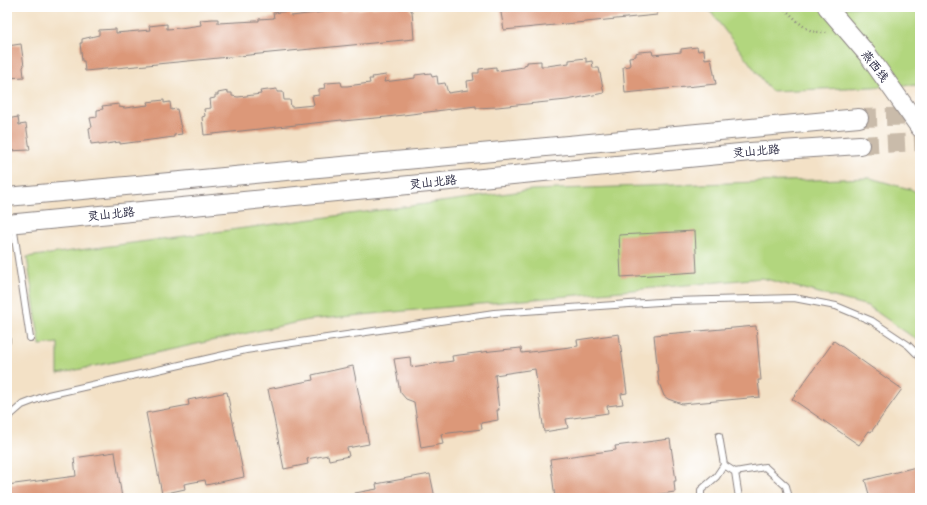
<svg xmlns="http://www.w3.org/2000/svg" width="927" height="505" font-family="'Comic Neue','LXGW WenKai TC',sans-serif">
<rect width="100%" height="100%" fill="#fff"/>
<filter id="ink" filterUnits="userSpaceOnUse"><feTurbulence type="fractalNoise" baseFrequency=".025" numOctaves="2"/><feDisplacementMap in="SourceGraphic" scale="8" xChannelSelector="R" yChannelSelector="G"/><feConvolveMatrix kernelMatrix="1 2 1 2 8 2 1 2 1" color-interpolation-filters="sRGB"/></filter>
<filter id="wash" filterUnits="userSpaceOnUse"><feTurbulence type="fractalNoise" baseFrequency=".012" numOctaves="4" result="noise"/><feDisplacementMap in="SourceGraphic" scale="16" xChannelSelector="R" yChannelSelector="G"/><feGaussianBlur stdDeviation="0.9" result="paint"/><feColorMatrix in="noise" values="0 0 0 0 0 0 0 0 0 0 0 0 0 0 0 0 0 1.4 0 .05"/><feComposite in="paint" operator="in"/></filter>
<g filter="url(#wash)">
<rect width="100%" height="100%" fill="#f3e1c6"/>
<g fill="#b2d67e" stroke="#6a7c5c">
<path d="M707,7h213v78l-149,6z"/>
<path d="M870,178l43,12 7,7v145l-52,-36 -106,-28 -454,42 -250,54v-31l-18,2 -13,-88 504,-67z"/>
</g>
<g id="blocks">
<g fill="#dc9879">
<path d="M327,7h14v4l40,-4h29l1,4h1l2,28 -329,32 -1,-10h-2l-2,-18h2v-4l17,-4v-5l17,-1v4l34,-3 -1,-4 18,-2v5l13,-1 21,-3 -1,-5 13,-1h5v4l38,-2h3v-2l15,-1 -1,-5 17,-2 1,5 33,-4v-4z"/>
<path d="M500,7h157v8l-153,15z"/>
<path d="M21,44l3,22 -1,1 1,10 -17,1v-32z"/>
<path d="M697,47l1,4 6,-1 1,9 6,-1 5,26 -91,9 -2,-26 7,-1 -1,-9 7,-1v-3l3,-1 13,-1 1,4 28,-3v-3z"/>
<path d="M586,58v4l6,-1 1,7h6l5,25 -37,7 -70,7 -21,1v-2l-89,11 -45,4v-1l-138,15 -2,-18 3,-1 -1,-7 7,-1 -1,-9 5,-1v-3h3v-2l10,-2v2h4v3l6,1 23,-3 -1,-3 17,-2v3h6l1,8h6l1,7h2l21,-2 -2,-9 7,-1v-6l6,-1 -1,-4 3,-1 14,-1 1,4h5l23,-3 -1,-4h4l-1,-2 14,-2 -2,7 31,-4v-3l16,-2 1,4 5,-1 1,8 7,-1 3,10 20,-3 -1,-9 7,-1 -1,-7h6v-4l17,-2v4l28,-4v-2l3,-1v-2l14,-1v5h6l22,-3v-3z"/>
<path d="M164,100v3l6,-1 1,8 6,-1 5,25 -8,1v2l-54,7v-2l-21,3v-2l-8,1 -2,-16 3,-1 -2,-9 7,-1v-7l6,-1 -1,-3 17,-2v3l6,1 23,-3 -1,-3z"/>
<path d="M18,117l1,8 7,-1 4,26 -23,1v-32z"/>
<path d="M695,231l2,41 -76,5 -2,-42z"/>
<path d="M756,326l5,54h-3l2,17 -78,7 -14,-5 -4,-3 -5,-13 -5,-48z"/>
<path d="M619,334l8,59 -6,1 2,10 -16,2 1,7 -42,6 2,9 -24,4 -9,-63 -40,6 4,35h-2l1,10 -17,3 1,6 -41,5 2,10 -22,4 -7,-46 -8,-3 -6,-7 -6,-33 16,-2 1,10 42,-6 -1,-5 39,-5 30,-3 1,5 56,-7 -1,-6z"/>
<path d="M834,341l68,48 -31,43 -2,-1 -10,14 -67,-46z"/>
<path d="M353,366l16,78 -22,4 2,8 -20,4 -1,-5 -21,4 1,5 -24,5 -16,-80 45,-9 -1,-5z"/>
<path d="M227,392l17,85 -38,8 -1,-5 -21,4 1,5 -23,5 -16,-81 43,-8 -1,-5z"/>
<path d="M670,439l6,42h-2l1,11 -43,6h-77l-5,-39 66,-9 -1,-4z"/>
<path d="M115,452l7,46h-115v-13l69,-9 -2,-18z"/>
<path d="M920,466v32h-50l-5,-18z"/>
<path d="M430,474l5,24h-79l-1,-5 22,-4 -1,-5z"/>
</g>
</g>
</g>
<g filter="url(#ink)">
<use href="#blocks" fill-opacity="0" stroke="#8a8280" stroke-width="1"/>
<g fill="none" stroke-linecap="round" stroke-linejoin="round">
<g stroke="#c9bbaa" stroke-width="18" stroke-dasharray="18 9" stroke-linecap="butt">
<path d="M859,118l61,-2"/>
<path d="M860,145l60,-3"/>
</g>
<defs>
<g id="lane">
<path d="M13,225l17,113"/>
<path d="M7,323v18"/>
<path d="M7,418l15,-13 26,-10 198,-45 248,-37 180,-12 120,-3 42,8 36,15 36,24 12,12"/>
<path d="M719,436l5,29 11,7 4,26"/>
<path d="M735,472l30,-5 21,19 3,12"/>
<path d="M701,498v-8l15,-13 8,-12"/>
</g>
<g id="secondary">
<path d="M827,7l41,48 52,73"/>
<path d="M7,197l852,-79"/>
<path d="M7,224l743,-72 110,-7"/>
</g>
</defs>
<use href="#lane" stroke="#8a8280" stroke-width="8"/>
<use href="#secondary" stroke="#8a8280" stroke-width="20"/>
<path stroke="#8a8280" stroke-width="2.5" stroke-dasharray="1 3" stroke-linecap="butt" d="M782,7c15,11 24,30 46,24"/>
<use href="#lane" stroke="#fff" stroke-width="6"/>
<use href="#secondary" stroke="#fff" stroke-width="18"/>
</g>
</g>
<g text-anchor="middle" stroke-width="3.5" stroke-linejoin="round" paint-order="stroke">
<g font-size="12" fill="#22223b" stroke="#fff">
<text transform="translate(875 66) rotate(53)" y="4">燕西线</text>
<text transform="translate(756 151) rotate(-5)" y="4">灵山北路</text>
<text transform="translate(433 182) rotate(-6)" y="4">灵山北路</text>
<text transform="translate(111 214) rotate(-6)" y="4">灵山北路</text>
</g>
</g>
<rect width="927" height="505" fill="none" stroke="#fff" stroke-width="24"/>
</svg>
